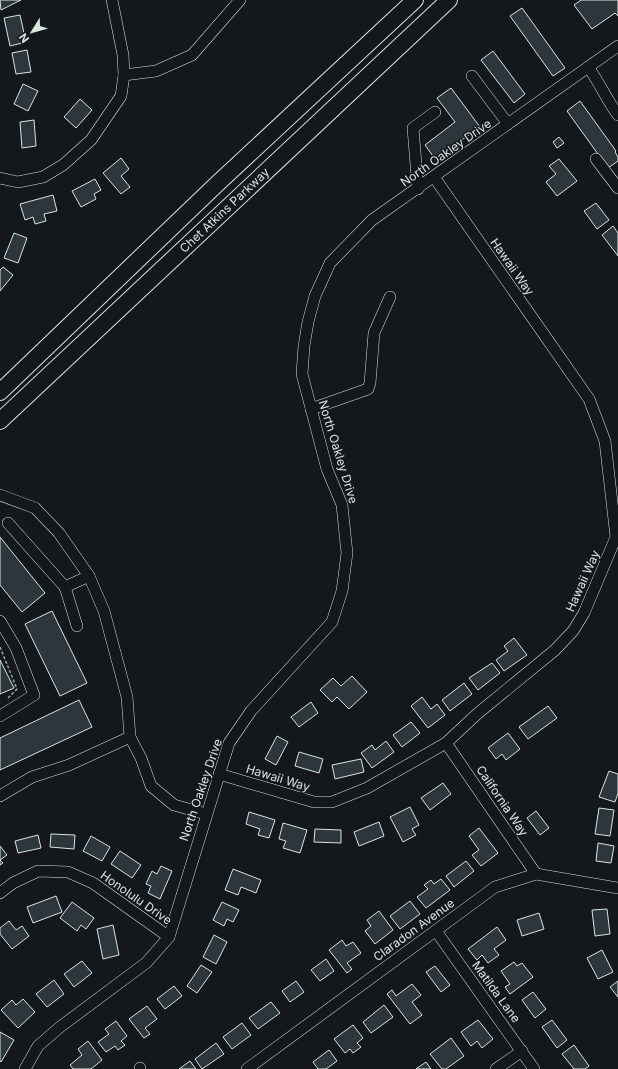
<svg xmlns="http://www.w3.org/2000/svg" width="618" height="1069" font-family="Inter,sans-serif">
<rect width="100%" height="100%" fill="#14181c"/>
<g fill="#2c363c" stroke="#d8e6dc">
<path d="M0,0h21l-20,10z"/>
<path d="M581,0h37v16l-3,-3 -23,16 -18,-24z"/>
<path d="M522,8l43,60 -12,8 -43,-60z"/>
<path d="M20,15l6,27 -16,4 -6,-28z"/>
<path d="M27,50l4,22 -15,2 -4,-21z"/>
<path d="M493,51l32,43 -11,9 -33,-43z"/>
<path d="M23,84l15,7 -10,20 -14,-7z"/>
<path d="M451,88l29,39 -45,32 -10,-14 30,-23 -18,-24z"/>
<path d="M80,99l12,11 -16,18 -12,-11z"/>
<path d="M580,101l36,50 -1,1 3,5v4l-10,7 -41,-57z"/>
<path d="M34,120l2,26 -14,2 -2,-26z"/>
<path d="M559,137l5,6 -7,5 -4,-6z"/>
<path d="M121,158l8,11 -8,7 9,11 -9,7 -18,-21z"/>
<path d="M559,159l18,22 -20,15 -11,-14 10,-8 -7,-8z"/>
<path d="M95,179l6,11 -7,4 2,5 -15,8 -9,-16z"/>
<path d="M53,195l4,16 -13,3 2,7 -11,3 -2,-7 -8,3 -5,-16z"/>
<path d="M596,203l13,17 -12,9 -13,-18z"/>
<path d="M613,226l5,7v23l-16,-21z"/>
<path d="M14,233l13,5 -9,25 -14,-5z"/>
<path d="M3,267l10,8 -13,16v-21z"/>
<path d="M0,537l45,56 -23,19 -22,-27z"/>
<path d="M52,611l35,72 -27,13 -35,-72z"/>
<path d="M514,638l13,17 -23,16 -8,-11 12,-9 -4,-5z"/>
<path d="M0,660l14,28 -14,6z"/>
<path d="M492,663l8,10 -22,17 -9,-12z"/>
<path d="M352,676l15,16 -18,17 -12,-12 -5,5 -12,-12 13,-12 8,8z"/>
<path d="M464,683l8,11 -22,17 -8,-11z"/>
<path d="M422,697l9,12 6,-5 8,11 -17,13 -17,-22z"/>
<path d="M79,700l13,27 -92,43v-32z"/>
<path d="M311,702l7,11 -19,14 -8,-10z"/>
<path d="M548,706l9,12 -29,21 -9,-12z"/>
<path d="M411,722l9,11 -18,14 -9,-12z"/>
<path d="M508,733l12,16 -14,11 -4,-6 -6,5 -8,-11z"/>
<path d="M277,736l11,6 -12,23 -11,-6z"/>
<path d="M386,741l8,11 -22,16 -11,-15 11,-8 3,5z"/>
<path d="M299,752l24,7 -4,14 -24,-7z"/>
<path d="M361,759l3,13 -29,7 -3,-14z"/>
<path d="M609,771l9,3v19l-3,9 -16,-5z"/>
<path d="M443,783l8,11 -21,16 -9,-12z"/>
<path d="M410,807l9,18 -7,4 4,6 -13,7 -13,-25z"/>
<path d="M599,808l15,2 -4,26 -15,-2z"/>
<path d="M536,811l13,17 -9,7 -13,-17z"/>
<path d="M249,812l26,8 -6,18 -11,-3 2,-6 -14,-5z"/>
<path d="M379,822l5,14 -25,10 -5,-14z"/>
<path d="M283,823l24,7 -7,23 -17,-5 3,-7 -7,-2z"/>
<path d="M479,828l19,25 -17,13 -9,-11 7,-5 -10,-14z"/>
<path d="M315,829l26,1v13l-27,-1z"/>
<path d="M51,834l24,1 -1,14 -24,-2z"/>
<path d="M38,835l3,13 -23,5 -3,-12z"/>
<path d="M91,836l19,11 -8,14 -19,-10z"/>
<path d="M598,843l16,3 -3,17 -15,-2z"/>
<path d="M0,846l7,9 -7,5 3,3 -3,2z"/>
<path d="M120,851l21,14 -9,13 -21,-14z"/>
<path d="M466,861l8,10 -20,16 -8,-11z"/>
<path d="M161,866l11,5 -12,28 -12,-6 3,-7 -5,-2 6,-13 5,3z"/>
<path d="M233,869l28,11 -5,13 -15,-6 -3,8 -13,-5z"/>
<path d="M441,879l9,11 -24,18 -9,-11 11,-8 -4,-4 7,-5 3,4z"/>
<path d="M56,896l6,16 -29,11 -6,-16z"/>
<path d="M410,901l10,13 -20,15 -10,-13z"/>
<path d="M72,902l22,16 -8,11 -5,-4 -4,6 -17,-13z"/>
<path d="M222,902l17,8 -6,12 -6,-3 -3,7 -11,-6z"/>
<path d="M607,909l3,25 -15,2 -3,-26z"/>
<path d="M379,911l14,19 -18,14 -10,-13 6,-5 -4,-6z"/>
<path d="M539,913l5,16 -22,7 -5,-16z"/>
<path d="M9,921l7,9 6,-4 7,10 -17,13 -12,-15v-6z"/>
<path d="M113,925l6,30 -16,4 -6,-30z"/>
<path d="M497,927l9,13 -12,9 5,6 -11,8 -6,-8 -5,5 -9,-11z"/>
<path d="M214,935l13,7 -11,22 -13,-7z"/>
<path d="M342,940l4,6 7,-4 8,11 -14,10 5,6 -5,4 -18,-23z"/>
<path d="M602,950l11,22 -15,7 -11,-21z"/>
<path d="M326,959l8,12 -14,10 -9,-11z"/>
<path d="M82,961l10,12 -18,14 -10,-13z"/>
<path d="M514,962l3,4 5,-3 11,14 -23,17 -5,-7 5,-3 -9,-13z"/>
<path d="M201,965l11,7 -15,21 -10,-7z"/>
<path d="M435,966l15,19 -9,7 -15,-20z"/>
<path d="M54,980l10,14 -17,13 -11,-13z"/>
<path d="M296,981l8,11 -14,10 -8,-11z"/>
<path d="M618,981v16l-8,-10z"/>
<path d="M412,984l9,11 -9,7 10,13 -12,9 -23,-30 5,-4 4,6z"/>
<path d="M174,986l8,10 -17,13 -8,-10z"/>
<path d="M533,992l13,17 -11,9 -13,-18z"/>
<path d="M23,999l12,13 -17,16 -17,-18 11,-10 4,5z"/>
<path d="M271,1002l9,11 -22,16 -9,-11z"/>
<path d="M384,1005l9,12 -22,16 -8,-11z"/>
<path d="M147,1006l10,13 -12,9 5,6 -6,4 -15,-19z"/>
<path d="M478,1020l15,19 -11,9 -5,-7 -6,5 -10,-14z"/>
<path d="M552,1020l15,20 -10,8 -15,-21z"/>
<path d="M116,1021l11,15 -6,5 4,4 -7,5 -3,-4 -9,6 -8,-10 11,-8 -4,-5z"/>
<path d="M242,1023l9,12 -19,14 -9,-12z"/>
<path d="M353,1025l10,13 -6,5 4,4 -8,6 -3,-4 -5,4 -11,-14z"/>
<path d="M0,1032l14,8 -13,22 -1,-1z"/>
<path d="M451,1038l13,18 -18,13h-4l-12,-15z"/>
<path d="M88,1041l14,19 -11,9h-18l-3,-4 12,-10 -4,-6z"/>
<path d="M216,1043l8,11 -22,15 -7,-10z"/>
<path d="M574,1045l15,21 -4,3h-11l-12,-15z"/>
<path d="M329,1050l8,11 -11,8h-8l-5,-7z"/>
<path d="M190,1061l6,8h-17z"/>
<path d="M426,1062l5,7h-15z"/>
</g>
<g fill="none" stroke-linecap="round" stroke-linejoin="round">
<defs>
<g id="minor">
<path d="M588,67c12,16 18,32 30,48"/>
<path d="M124,75l32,-4 36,-16 48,-55"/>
<path d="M472,76l36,48"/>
<path d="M596,159l22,29"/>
<path d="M0,178l18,4 25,-5 20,-12 28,-25 30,-44 3,-21 -1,-20 -11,-55"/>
<path d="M418,189l-5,-61 22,-16"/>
<path d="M311,409l57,-20 2,-6 4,-50 16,-36"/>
<path d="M0,495l35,13 24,25 30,43 15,35 23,86 3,40 11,21 10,28 23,19 32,9"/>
<path d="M8,523l57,64 24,-11"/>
<path d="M65,587l12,39"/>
<path d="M0,621l16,27 18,47 -34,21"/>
<path d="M446,743l90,131"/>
<path d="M219,774l95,28h18l35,-14 79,-45 31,-29 78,-64 18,-19 11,-18 32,-76 -11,-96 -16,-42 -155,-222"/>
<path d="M0,796l32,-19 37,-12 61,-28"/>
<path d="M0,893l13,-10 25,-12 30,1 25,11 76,54"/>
<path d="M436,931l98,138"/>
<path d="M140,1068v1"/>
<path d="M25,1069l13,-23 22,-19 86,-64 23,-26 60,-194 22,-32 81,-89 10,-31 5,-38 -5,-48 -15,-36 -25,-95 2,-28 4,-24 7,-26 15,-33 42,-43 246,-174"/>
<path d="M247,1069l248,-182 41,-13 82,14"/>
<path d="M496,1069l26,-18"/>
</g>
<g id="highway">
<path d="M0,392l218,-209 197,-183"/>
<path id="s1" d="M0,421l449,-421"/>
</g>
</defs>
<use href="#minor" stroke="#d8e6dc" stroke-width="12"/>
<use href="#highway" stroke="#d8e6dc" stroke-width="18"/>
<path stroke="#9da8a2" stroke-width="1.5" stroke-dasharray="3 2" stroke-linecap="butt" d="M0,647l17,42 -10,10"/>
<use href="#minor" stroke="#14181c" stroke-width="11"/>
<use href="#highway" stroke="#14181c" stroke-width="16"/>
</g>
<g text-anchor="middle" stroke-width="3" stroke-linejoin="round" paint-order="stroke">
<g font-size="12" fill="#d8e6dc" stroke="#14181c">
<text transform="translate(446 153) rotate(-35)" y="4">North Oakley Drive</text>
<text dy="4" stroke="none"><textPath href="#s1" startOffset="308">Chet Atkins Parkway</textPath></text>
<text transform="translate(512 267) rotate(55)" y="4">Hawaii Way</text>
<text transform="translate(338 452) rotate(73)" y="4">North Oakley Drive</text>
<text transform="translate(583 581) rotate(-66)" y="4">Hawaii Way</text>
<text transform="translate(278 778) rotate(17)" y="4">Hawaii Way</text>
<text transform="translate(201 790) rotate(-71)" y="4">North Oakley Drive</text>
<text transform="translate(502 801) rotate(56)" y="4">California Way</text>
<text transform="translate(136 898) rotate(35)" y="4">Honolulu Drive</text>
<text transform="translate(414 930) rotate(-36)" y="4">Claradon Avenue</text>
<text transform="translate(496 992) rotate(54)" y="4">Matilda Lane</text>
</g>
</g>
<g transform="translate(32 32) rotate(233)" stroke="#14181c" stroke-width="3" paint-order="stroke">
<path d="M0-3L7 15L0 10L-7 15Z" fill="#d8e6dc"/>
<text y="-6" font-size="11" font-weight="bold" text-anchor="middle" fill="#d8e6dc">N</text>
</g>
</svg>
